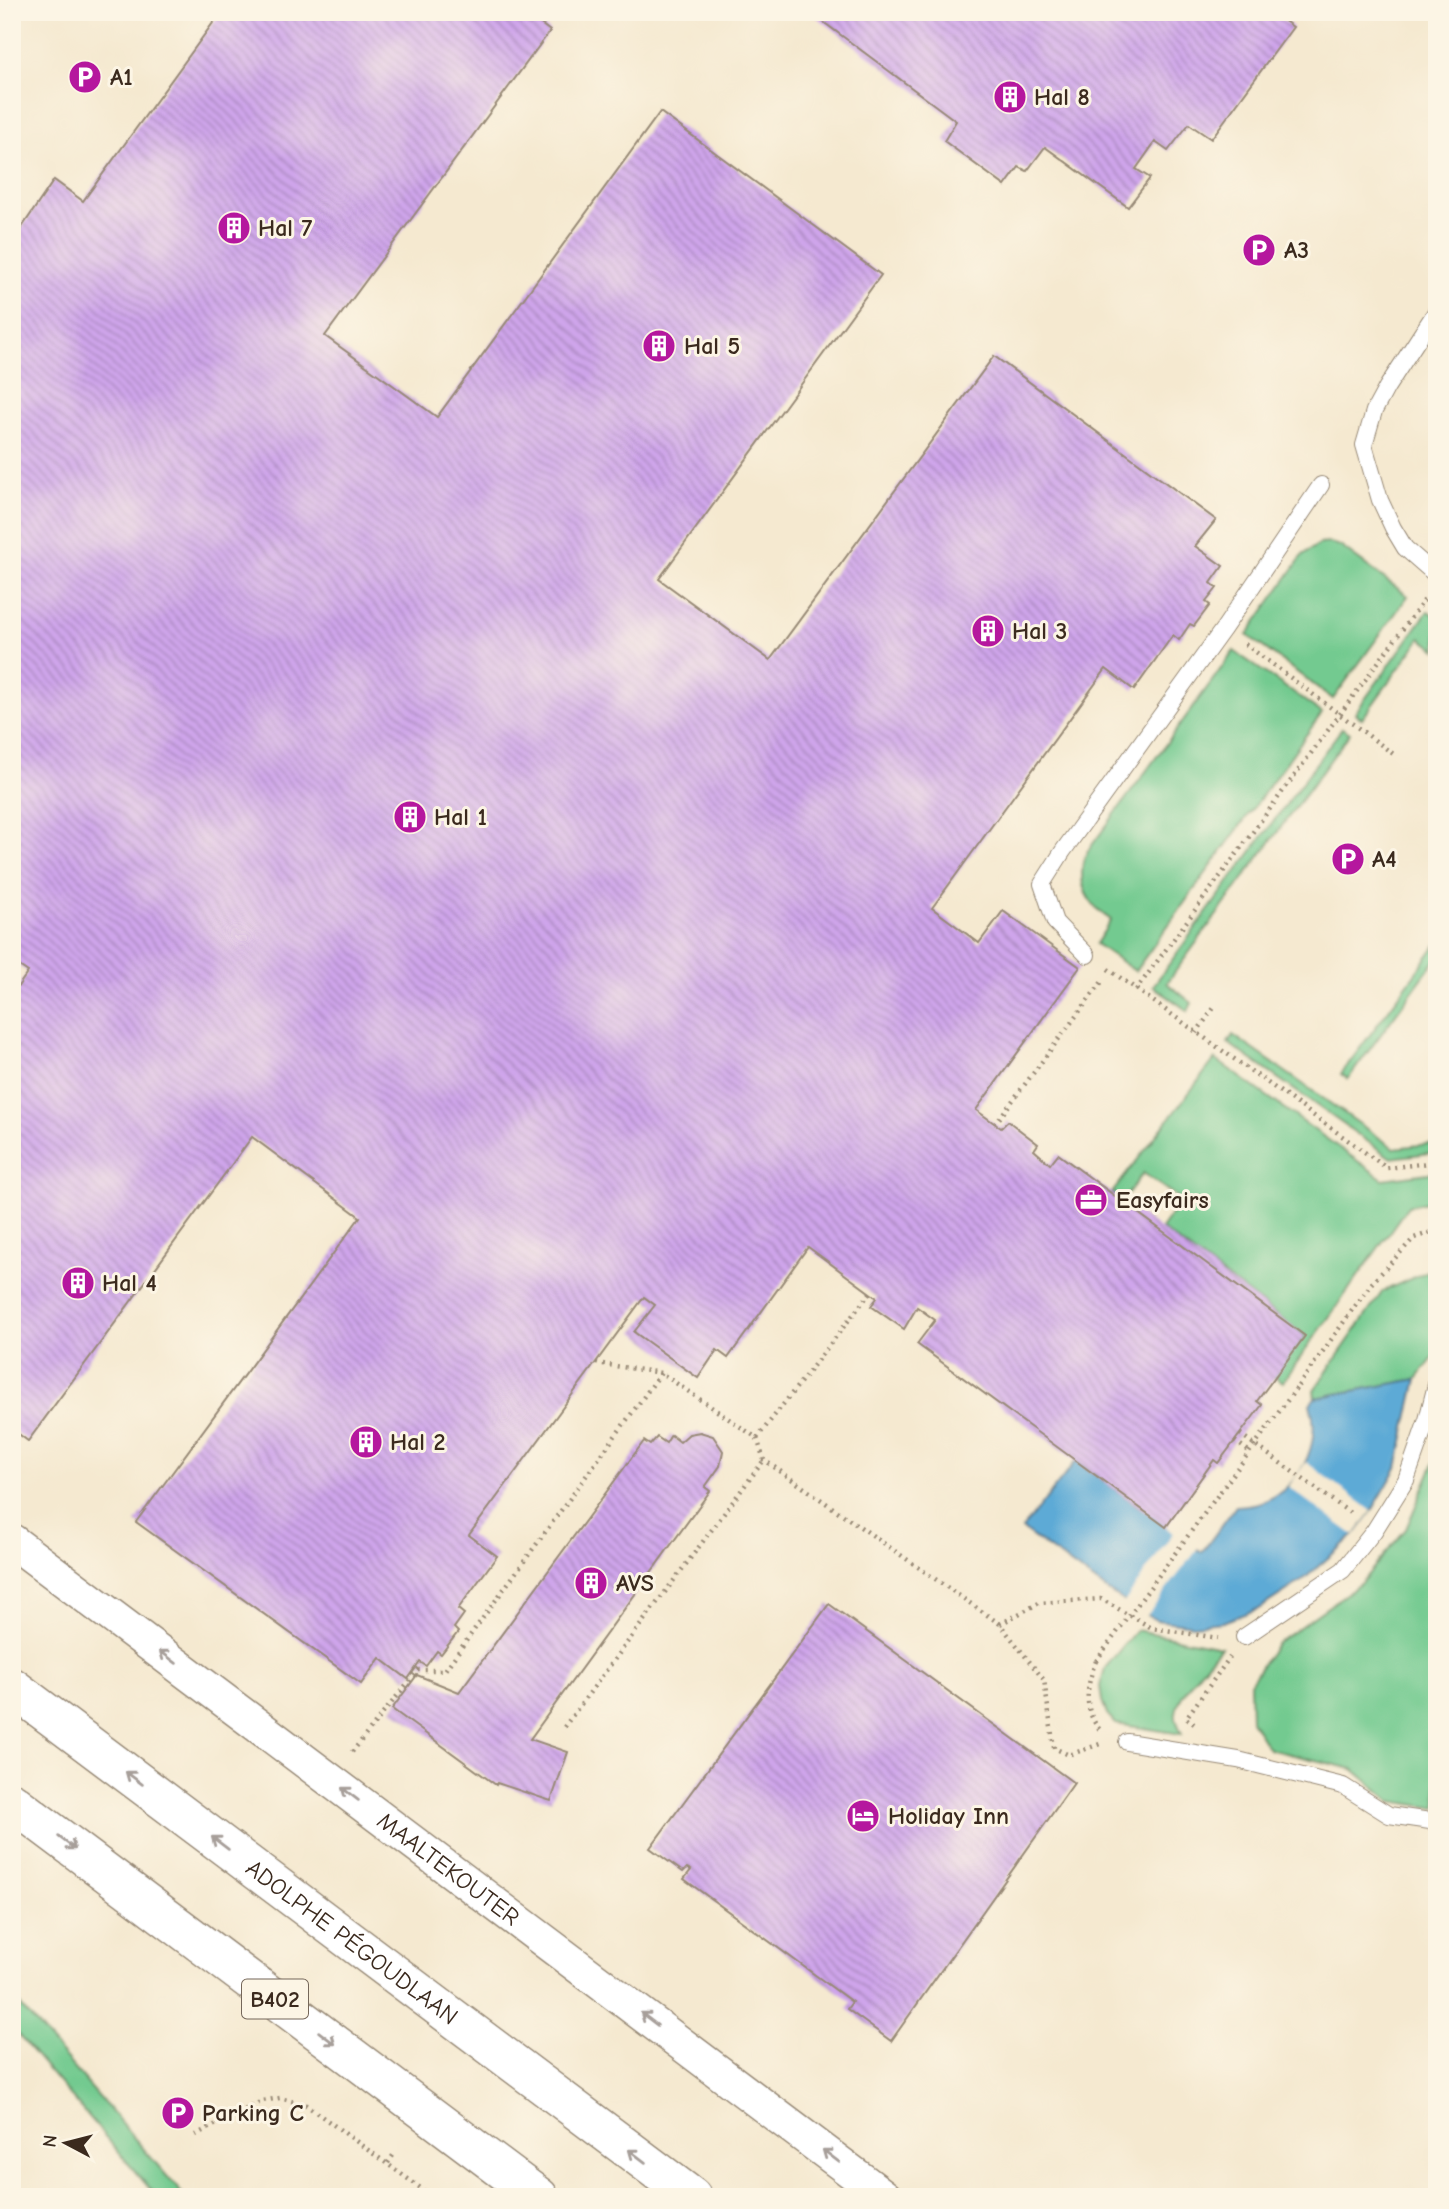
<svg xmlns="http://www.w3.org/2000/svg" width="1449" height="2209" font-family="'Comic Neue',sans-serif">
<defs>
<pattern id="building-back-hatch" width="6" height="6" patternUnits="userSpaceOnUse" patternTransform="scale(1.75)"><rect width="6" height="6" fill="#cfa5eb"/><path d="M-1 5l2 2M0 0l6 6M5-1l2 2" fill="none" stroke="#a987be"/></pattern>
</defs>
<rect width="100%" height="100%" fill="#fcf5e5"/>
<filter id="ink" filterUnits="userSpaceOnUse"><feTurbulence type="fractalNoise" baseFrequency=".0143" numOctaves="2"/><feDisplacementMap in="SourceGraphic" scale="14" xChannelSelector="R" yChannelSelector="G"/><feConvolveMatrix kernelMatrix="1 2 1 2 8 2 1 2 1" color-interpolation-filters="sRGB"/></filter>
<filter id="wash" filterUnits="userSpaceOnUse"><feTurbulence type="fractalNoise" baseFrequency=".00686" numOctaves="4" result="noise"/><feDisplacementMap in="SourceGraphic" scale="28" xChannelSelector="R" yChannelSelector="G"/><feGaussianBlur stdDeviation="1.57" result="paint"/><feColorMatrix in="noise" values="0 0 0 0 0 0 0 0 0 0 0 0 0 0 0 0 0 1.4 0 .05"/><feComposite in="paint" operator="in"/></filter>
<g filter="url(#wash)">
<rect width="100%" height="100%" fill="#f5e9d0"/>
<g fill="#73ca90" stroke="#577a57" stroke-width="2">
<path d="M1330,543l10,3 68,50 -75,103 -86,-64 56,-80 16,-11z"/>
<path d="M1428,611l9,6v33l-16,-12 -59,81 -7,-6z"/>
<path d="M1234,651l88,62 -187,258 -39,-27 15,-24c-26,-17 -36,-39 -24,-68z"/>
<path d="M1342,728l8,5 -183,250 25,20 -4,8 -35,-25z"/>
<path d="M1437,944v14l-89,121 -7,-5z"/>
<path d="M1233,1035l161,113 43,-5v9l-46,6 -163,-115z"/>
<path d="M1215,1059l168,120 54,-7v28l-29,6 -125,176 -9,-6 31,-40 -144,-107 20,-29 -38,-27 -20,28 -11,-8z"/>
<path d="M1437,1267v86l-20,26 -102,19 -1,-8 69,-99z"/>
<path d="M1437,1456v352l-46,-7 -38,-32 -84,-20 -18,-28 -1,-38 26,-39 85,-61 45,-54z"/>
<path d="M1136,1630l85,17c-13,15 -48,51 -45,71 1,5 4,11 6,16l-66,-10 -9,-10 -5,-13 -2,-15 5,-18z"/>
<path d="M12,1996l173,201h-28l-145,-169z"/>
</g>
<path fill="#5daad6" stroke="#4c6a7a" stroke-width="2" d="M1417,1379l-20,89 -25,43 -18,24 -51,45 -43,28 -37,14 -30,3 -37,-5 -44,-26 -90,-65 54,-68 126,91 34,-46c13,-1 25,-2 37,-9 32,-18 48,-58 37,-93l5,-6z"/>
<g fill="#f5e9d0">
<path d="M1306,1462l66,49 -18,24 -66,-48z"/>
<path d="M1168,1524l32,22 -55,72 -22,-14 50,-71 -7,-6z"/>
</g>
<g id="blocks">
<g fill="url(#building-back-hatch)">
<path d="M221,12h304l25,19 -225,305 112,81 223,-305 221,163 -222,304 111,81 224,-304 222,164 -21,26 28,20 -12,17 6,5 -11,14 4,3 -16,21 -4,-2 -11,16 -6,-5 -39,55 -28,-21 -174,239 47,35 24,-32 77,56 -104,143 25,18 7,-7 30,23 -4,6 16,14 8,-10 247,182 -48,65 5,4 -44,58 -4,-3 -48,67 -249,-183 18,-24 -18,-13 -13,22 -33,-23 6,-8 -69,-51 -80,111 -11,-8 -19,28 -64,-46 21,-27 -11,-8 -175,238 28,21 -39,53 6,5 -10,14 4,4 -17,22 -4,-3 -11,15 -6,-4 -12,17 -28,-21 -19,26 -225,-162 224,-305 -108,-80 -224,304 -16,-12v-434l16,-23 -16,-11v-728l4,3 38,-56 29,21z"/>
<path d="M810,12h462l21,15 -82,112 -22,-15 -21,27 -13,-9 -19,27 14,9 -22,29 -83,-60 -18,24 -8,-4 -14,19 -61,-45 12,-20z"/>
<path d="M700,1432l13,4 10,15 -3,15 -15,21 5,4 -180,248 38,13 -17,49 -54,-18 -1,2 -104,-76 25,-34 42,17 185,-251 6,4 7,-8 9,6 5,-8 9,7 9,-8z"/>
<path d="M829,1604l245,179 -183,258 -44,-32 5,-7 -168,-123 7,-9 -4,-2 -4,4 -33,-24z"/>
</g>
</g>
</g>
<g filter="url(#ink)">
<use href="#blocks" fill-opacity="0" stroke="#988a77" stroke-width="2"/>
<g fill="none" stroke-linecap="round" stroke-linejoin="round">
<defs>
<g id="service">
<path d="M1437,310l-50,77 -13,24 -10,34 16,55 13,28 12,20 32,28"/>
<path d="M1087,955l-32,-33 -13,-38 21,-33 161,-223 97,-143"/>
<path d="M1244,1637l99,-67 31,-39 32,-51 21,-60 10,-39"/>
<path d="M1127,1742l111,18 105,26 46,29 48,7"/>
</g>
<g id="minor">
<path id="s1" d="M12,1541l873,656"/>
</g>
<g id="trunk">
<path id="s2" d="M12,1687l680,510"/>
<path d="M12,1802l527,395"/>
</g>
</defs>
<use href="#service" stroke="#988a77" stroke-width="18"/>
<use href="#minor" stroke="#988a77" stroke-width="36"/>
<use href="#trunk" stroke="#988a77" stroke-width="41"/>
<g stroke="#988a77" stroke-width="4.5" stroke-dasharray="2 5" stroke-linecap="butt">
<path d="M1245,644l151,112"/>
<path d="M1108,969l279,199 50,-6"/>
<path d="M1136,990l289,-391"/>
<path d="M1196,1033l20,-28"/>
<path d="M995,1124l109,-145"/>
<path d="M596,1363l65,10 96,65 7,22 236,164 44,56 10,68 15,7 31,-11"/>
<path d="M1298,1386l73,-102 43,-46 23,-8"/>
<path d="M1240,1434l113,81"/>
<path d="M757,1438l113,-145"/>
<path d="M1235,1441l15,11"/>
<path d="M1000,1624l39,-21 62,-4 51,29 66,10"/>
<path d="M1096,1661c-10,25 -14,50 6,71"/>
<path d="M1194,1724l-8,-6 44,-61"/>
<path d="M564,1727l200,-267"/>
<path d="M352,1752l66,-82h27l216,-297"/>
<path d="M195,2135l67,-34 18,-3 26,7 127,92"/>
<path d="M388,2163l6,-9"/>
</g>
<use href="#service" stroke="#fff" stroke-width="16"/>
<use href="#minor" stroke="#fff" stroke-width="33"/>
<use href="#trunk" stroke="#fff" stroke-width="38"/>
<path stroke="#988a77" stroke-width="4.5" stroke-dasharray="2 5" stroke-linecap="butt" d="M1096,1661l202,-275"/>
</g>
<defs><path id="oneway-shaft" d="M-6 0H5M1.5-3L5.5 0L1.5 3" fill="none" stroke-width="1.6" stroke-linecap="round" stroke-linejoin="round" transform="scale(1.75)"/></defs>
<g stroke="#a79f9a">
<use href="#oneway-shaft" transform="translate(168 1657) rotate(-143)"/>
<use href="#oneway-shaft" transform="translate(134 1778) rotate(-143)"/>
<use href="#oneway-shaft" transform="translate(350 1794) rotate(-143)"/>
<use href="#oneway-shaft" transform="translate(67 1843) rotate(37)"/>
<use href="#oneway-shaft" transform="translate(220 1843) rotate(-143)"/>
<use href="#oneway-shaft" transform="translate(649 2019) rotate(-143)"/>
<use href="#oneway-shaft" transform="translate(327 2038) rotate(37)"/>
<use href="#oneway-shaft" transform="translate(637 2156) rotate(-143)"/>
<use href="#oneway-shaft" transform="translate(831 2156) rotate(-143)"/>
</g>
</g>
<defs>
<symbol id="parking-disc" viewBox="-11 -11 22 22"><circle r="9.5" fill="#b5179e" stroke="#fcf5e5"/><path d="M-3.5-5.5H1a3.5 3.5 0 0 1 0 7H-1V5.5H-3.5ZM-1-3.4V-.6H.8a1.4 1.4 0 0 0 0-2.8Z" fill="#fff"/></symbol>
<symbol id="building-disc" viewBox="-11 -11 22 22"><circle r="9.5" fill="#b5179e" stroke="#fcf5e5"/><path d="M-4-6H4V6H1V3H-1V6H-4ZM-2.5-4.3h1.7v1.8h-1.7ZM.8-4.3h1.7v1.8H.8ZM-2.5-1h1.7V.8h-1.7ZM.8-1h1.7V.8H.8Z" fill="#fff"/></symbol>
<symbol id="office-disc" viewBox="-11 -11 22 22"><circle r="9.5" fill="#b5179e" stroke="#fcf5e5"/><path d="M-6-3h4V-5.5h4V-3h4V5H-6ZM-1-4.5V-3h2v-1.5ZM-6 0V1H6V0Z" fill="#fff"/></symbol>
<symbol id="hotel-disc" viewBox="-11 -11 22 22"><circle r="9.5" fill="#b5179e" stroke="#fcf5e5"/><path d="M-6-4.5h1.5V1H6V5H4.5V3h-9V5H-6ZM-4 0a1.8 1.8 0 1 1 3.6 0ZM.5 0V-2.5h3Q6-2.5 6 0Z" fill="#fff"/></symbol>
</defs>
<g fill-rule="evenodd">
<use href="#parking-disc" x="66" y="58" width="38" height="38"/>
<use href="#building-disc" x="991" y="78" width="38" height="38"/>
<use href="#building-disc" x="215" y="209" width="38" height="38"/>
<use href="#parking-disc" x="1240" y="231" width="38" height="38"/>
<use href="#building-disc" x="640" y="327" width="38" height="38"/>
<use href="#building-disc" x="969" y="612" width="38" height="38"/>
<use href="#building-disc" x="391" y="798" width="38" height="38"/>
<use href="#parking-disc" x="1329" y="840" width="38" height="38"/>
<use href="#office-disc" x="1072" y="1181" width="38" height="38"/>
<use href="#building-disc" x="59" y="1264" width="38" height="38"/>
<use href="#building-disc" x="347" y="1423" width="38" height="38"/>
<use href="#building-disc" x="572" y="1564" width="38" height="38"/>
<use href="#hotel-disc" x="844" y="1797" width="38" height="38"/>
<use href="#parking-disc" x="159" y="2094" width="38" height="38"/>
</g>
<g text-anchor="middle" stroke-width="6" stroke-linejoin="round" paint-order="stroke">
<rect fill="#fcf5e5" stroke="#75675a" stroke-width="2" x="242" y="1979.5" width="66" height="39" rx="5"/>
<g font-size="23" font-weight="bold" fill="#3b2a1e">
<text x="275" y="2007">B402</text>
</g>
<g font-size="24" font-weight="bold" fill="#3b2a1e" stroke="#fcf5e5" text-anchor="start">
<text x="110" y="85">A1</text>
<text x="1034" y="105">Hal 8</text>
<text x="258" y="236">Hal 7</text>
<text x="1284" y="258">A3</text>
<text x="684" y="354">Hal 5</text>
<text x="1012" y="639">Hal 3</text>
<text x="434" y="825">Hal 1</text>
<text x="1372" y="867">A4</text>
<text x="1116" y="1208">Easyfairs</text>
<text x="102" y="1291">Hal 4</text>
<text x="390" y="1450">Hal 2</text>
<text x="616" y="1591">AVS</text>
<text x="888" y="1824">Holiday Inn</text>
<text x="202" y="2121">Parking C</text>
</g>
<g font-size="24" fill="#3b2a1e" stroke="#fcf5e5">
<text dy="8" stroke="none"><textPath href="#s1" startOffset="546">MAALTEKOUTER</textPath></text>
<text dy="8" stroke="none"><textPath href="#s2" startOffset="425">ADOLPHE PÉGOUDLAAN</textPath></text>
</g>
</g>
<rect width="1449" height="2209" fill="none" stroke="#fcf5e5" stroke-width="42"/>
<g transform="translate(66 2143) rotate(277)" stroke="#fcf5e5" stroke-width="5" paint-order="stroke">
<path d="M0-5L12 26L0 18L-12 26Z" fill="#3b2a1e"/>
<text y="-10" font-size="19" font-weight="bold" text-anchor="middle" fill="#3b2a1e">N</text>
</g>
</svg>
